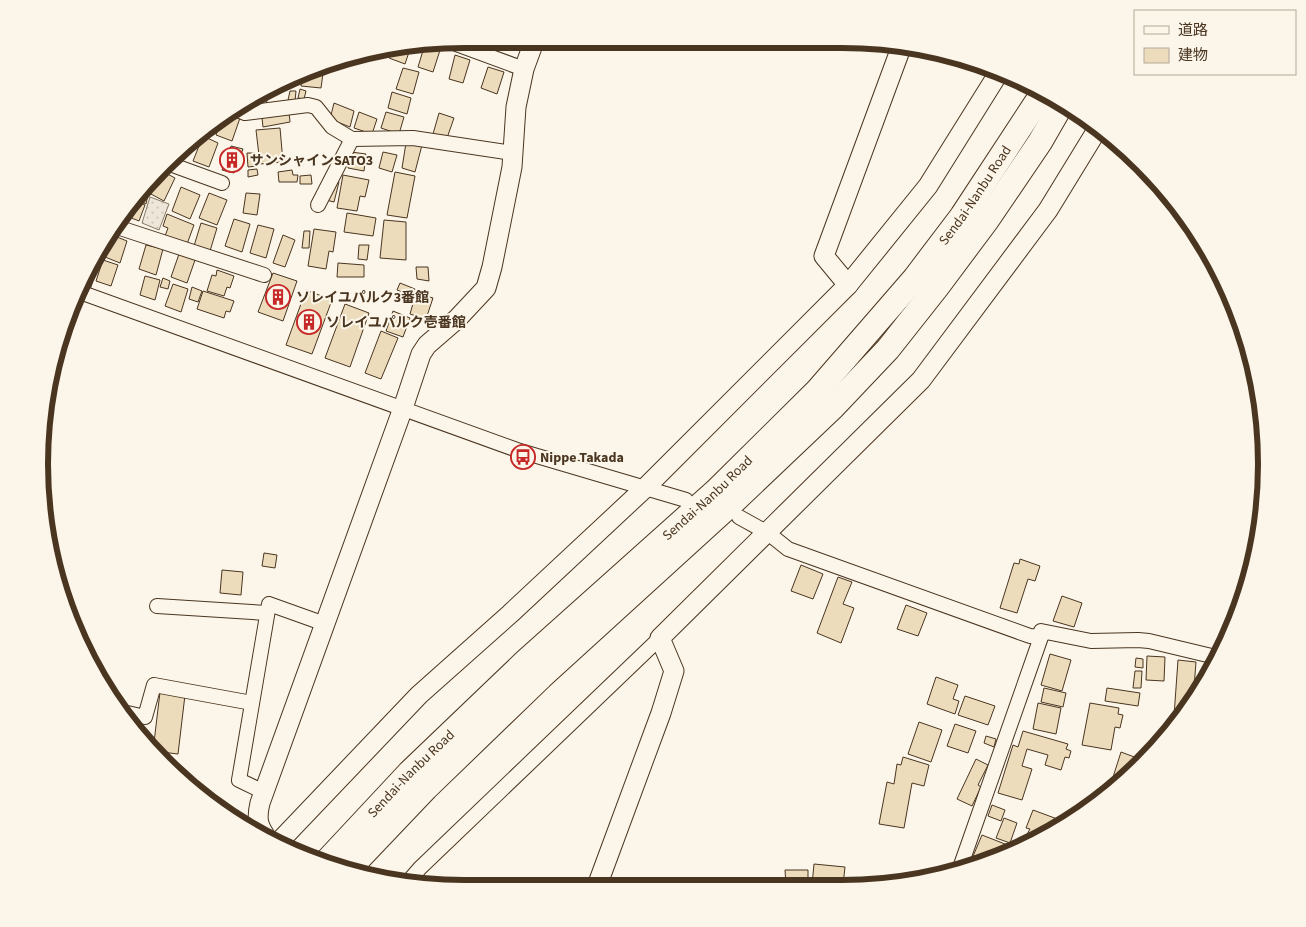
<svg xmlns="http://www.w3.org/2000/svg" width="1306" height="927" font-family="'Source Sans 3','Noto Sans JP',sans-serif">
<defs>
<pattern id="grass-dots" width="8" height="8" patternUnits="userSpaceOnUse" patternTransform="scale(1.25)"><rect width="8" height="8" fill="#ede6d9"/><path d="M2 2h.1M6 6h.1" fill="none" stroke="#cdc6ba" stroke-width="1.8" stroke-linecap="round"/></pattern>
</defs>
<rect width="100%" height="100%" fill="#fbf6e9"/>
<path fill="url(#grass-dots)" stroke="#887966" d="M150,197l19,7 -10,26 -17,-7z"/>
<g fill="#ecdcbc" stroke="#4a3520">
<path d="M500,39h17l-5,11 -14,-5z"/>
<path d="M429,43l12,4 -8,25 -15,-5 7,-23z"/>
<path d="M411,46l-6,18 -16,-6 4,-10z"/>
<path d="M455,55l15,5 -7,23 -14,-4z"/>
<path d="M324,66l-3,22 -20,-2 1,-10z"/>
<path d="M488,67l16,5 -7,22 -16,-6z"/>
<path d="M403,68l16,4 -6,22 -17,-5z"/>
<path d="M300,89l6,2 -2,8 -6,-1z"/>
<path d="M270,91l-4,13 -13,-5z"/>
<path d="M290,91h6l-1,10 -7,-1z"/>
<path d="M392,92l19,6 -4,16 -19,-6z"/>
<path d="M334,103l20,8 -4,16 -20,-8z"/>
<path d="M289,112l1,10 -27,5 -1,-9z"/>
<path d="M359,112l18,7 -5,15 -18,-6z"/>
<path d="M386,112l18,5 -5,17 -18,-6z"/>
<path d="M439,113l15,5 -7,20 -14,-4z"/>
<path d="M224,114l16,4 -8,23 -16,-6 6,-20z"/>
<path d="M280,128l3,34 -23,2 -4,-34z"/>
<path d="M203,136l15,7 -9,24 -16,-6z"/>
<path d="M192,141l-6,15 -7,-3z"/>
<path d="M406,143l16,2 -7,27 -13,-4z"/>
<path d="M231,146l12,3 -9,24 -12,-3z"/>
<path d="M351,152l15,2 -2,17 -16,-3z"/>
<path d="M383,152l14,3 -5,17 -13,-4z"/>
<path d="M247,153h8l2,13 -9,1z"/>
<path d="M257,169l1,6 -10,2v-7z"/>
<path d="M160,170l15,8 -11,23 -15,-8z"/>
<path d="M292,170l1,5h5l-1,7h-18l-1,-10z"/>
<path d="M395,172l20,4 -8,42 -20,-3z"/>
<path d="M311,175l1,9h-12v-8z"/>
<path d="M343,175l26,5 -4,17 -5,-1 -3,15 -20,-3z"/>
<path d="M334,181l5,1 -5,20 -8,-2z"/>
<path d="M142,187l-2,5 8,3 -2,9 -11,-6z"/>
<path d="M181,187l19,8 -10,24 -18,-8z"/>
<path d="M209,193l18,7 -10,25 -18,-7z"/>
<path d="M246,193l14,1 -3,21 -14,-2z"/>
<path d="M134,200l11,5 -6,16 -15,-6z"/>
<path d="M347,213l29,5 -3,18 -29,-4z"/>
<path d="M167,214l27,11 -7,19 -22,-8 3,-8 -5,-2z"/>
<path d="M234,219l16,5 -8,28 -17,-6z"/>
<path d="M384,220l22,2v38l-26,-2z"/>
<path d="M201,223l16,5 -7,23 -16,-5z"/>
<path d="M258,225l16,4 -8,29 -16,-5z"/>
<path d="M314,229l22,3 -3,20 -4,-1 -3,18 -18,-3z"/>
<path d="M304,231h6l-1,17h-7z"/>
<path d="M112,235l15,6 -7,22 -15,-6z"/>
<path d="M283,235l12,5 -10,27 -12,-4z"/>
<path d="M146,245l17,4 -7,26 -17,-6z"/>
<path d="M359,245h10l-2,15 -9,-1z"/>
<path d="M179,254l16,6 -8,23 -16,-6z"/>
<path d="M103,260l15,5 -7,21 -15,-5z"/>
<path d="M338,263l26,2v12h-27z"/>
<path d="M416,267h12l1,14 -12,-2z"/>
<path d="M217,270l17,6 -4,12 -3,-1 -3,9 -17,-5 5,-16 4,1z"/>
<path d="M273,273l24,8 -14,40 -25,-9z"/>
<path d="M145,276l15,4 -5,20 -15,-5z"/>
<path d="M163,278l7,3 -2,8 -8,-2z"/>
<path d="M400,283l15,6 -3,7 -15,-6z"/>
<path d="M173,284l15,5 -7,23 -16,-6z"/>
<path d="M192,287l10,4 -4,11 -9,-3z"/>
<path d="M306,290l26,10 -20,54 -26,-9z"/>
<path d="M203,291l31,10 -4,11 -4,-1 -2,7 -27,-9z"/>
<path d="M416,293l17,5 -7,21 -16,-5z"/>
<path d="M345,304l24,9 -19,54 -25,-9z"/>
<path d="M393,311l17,7 -7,19 -17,-6z"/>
<path d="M381,331l17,7 -17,41 -16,-6z"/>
<path d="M264,553l13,2 -2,13 -13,-2z"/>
<path d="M1020,559l20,7 -5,15 -7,-2 -11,34 -17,-5 14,-45 5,1z"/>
<path d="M801,565l22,9 -10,25 -22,-8z"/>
<path d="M222,570l21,2 -2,23 -21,-2z"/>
<path d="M838,577l14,5 -9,22 11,4 -13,35 -24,-10z"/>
<path d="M1062,596l20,7 -8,24 -21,-6z"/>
<path d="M906,605l21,8 -9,23 -21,-7z"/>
<path d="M1050,654l21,6 -9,31 -21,-6z"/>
<path d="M1147,656l18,1 -1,24 -18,-1z"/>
<path d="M1136,658l7,1v9l-8,-1z"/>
<path d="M1178,660l18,2 -3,38 -10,16h-9z"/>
<path d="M1135,671h7l-1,17h-8z"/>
<path d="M936,677l22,8 -5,14 6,2 -4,13 -28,-10z"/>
<path d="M1044,688l22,5 -3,14 -22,-5z"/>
<path d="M1107,688l33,5 -2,13 -33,-5z"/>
<path d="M160,692l25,3 -7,59 -25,-3z"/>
<path d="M965,696l30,10 -7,19 -30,-10z"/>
<path d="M1038,703l23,5 -5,26 -23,-5z"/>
<path d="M1090,703l29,5 -1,6 5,1 -3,13 -5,-1 -4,23 -29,-5z"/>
<path d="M919,722l23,8 -11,32 -23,-8z"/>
<path d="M955,724l21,7 -8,22 -21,-7z"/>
<path d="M1023,731l45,13 -2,5 5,2 -2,7 -4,-1 -4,13 -16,-5 3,-10 -21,-6 -5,17 10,3 -10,31 -24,-7 15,-48 5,2z"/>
<path d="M986,736l10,3 -2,8 -10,-4z"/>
<path d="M1121,752l16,6 -3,8 3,1 -14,16 -15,10z"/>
<path d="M903,757l26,8 -5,21 -12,-3 -8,45 -25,-4 8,-42 7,2 3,-20 4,1z"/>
<path d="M976,759l12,6 -10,20 3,2 -9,19 -15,-7z"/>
<path d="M992,805l13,5 -4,11 -13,-5z"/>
<path d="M1033,810l27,10 -1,3 2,1 -35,22 -4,-3 8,-14 -4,-1z"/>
<path d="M1004,818l13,5 -7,20 -14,-5z"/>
<path d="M982,835l28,11 -2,5 -37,10z"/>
<path d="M814,864l31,3 -2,18h-31z"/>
<path d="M785,870h23v15h-22z"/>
</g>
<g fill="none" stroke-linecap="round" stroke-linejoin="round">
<defs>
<g id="street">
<path d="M448,41l76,28"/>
<path d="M233,108l12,5 63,-8 8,2 16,20 20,12 61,-1 100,15"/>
<path d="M167,163l55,20"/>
<path d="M318,205l34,-66"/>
<path d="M117,227l147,48"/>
<path d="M77,291l443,160 166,49"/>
<path d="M81,293l6,-18"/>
<path d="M739,517l29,16 20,16 242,87 11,1v-6l50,10 47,-1 11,1 71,17"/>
<path d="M157,606l110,7"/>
<path d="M123,712l22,5 9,-32 98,18"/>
<path d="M264,792l-25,-12 30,-176 56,20"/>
<path d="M961,865l80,-228"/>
<path d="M407,883l13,-15 240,-230"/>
</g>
<g id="secondary">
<path d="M848,285l-24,-29 78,-211"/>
<path d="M268,840c-10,-14 -12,-20 -8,-37l143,-395 18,-54 6,-9 30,-26 29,-31 6,-21 20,-100 4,-60 8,-38 11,-30"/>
<path d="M276,845l143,-150 91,-81 135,-126 203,-203 80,-99 70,-112"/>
<path d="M597,886l64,-173 13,-42 -14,-33 261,-258 127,-170 49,-80"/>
</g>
<g id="highway">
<path id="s1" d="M325,863l84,-90 117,-112 190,-170 101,-100 98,-113 47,-62 82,-125"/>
<path d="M347,871l79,-83 115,-111 190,-173 102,-97 55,-58 49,-62 50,-67 53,-78 23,-40"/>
</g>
</defs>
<use href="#street" stroke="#4a3520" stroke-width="16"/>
<use href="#secondary" stroke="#4a3520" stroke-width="21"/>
<use href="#highway" stroke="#4a3520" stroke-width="26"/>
<use href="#street" stroke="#fbf6e9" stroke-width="14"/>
<use href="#secondary" stroke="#fbf6e9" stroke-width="19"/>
<use href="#highway" stroke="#fbf6e9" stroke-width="24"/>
</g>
<defs>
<symbol id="building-ring" viewBox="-11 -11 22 22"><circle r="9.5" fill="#fbf6e9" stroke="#c62828" stroke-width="1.5"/><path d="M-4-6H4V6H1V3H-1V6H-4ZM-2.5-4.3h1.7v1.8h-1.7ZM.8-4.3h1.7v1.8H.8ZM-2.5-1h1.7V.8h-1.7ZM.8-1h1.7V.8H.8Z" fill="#c62828"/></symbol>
<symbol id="bus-ring" viewBox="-11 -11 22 22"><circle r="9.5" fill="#fbf6e9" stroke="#c62828" stroke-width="1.5"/><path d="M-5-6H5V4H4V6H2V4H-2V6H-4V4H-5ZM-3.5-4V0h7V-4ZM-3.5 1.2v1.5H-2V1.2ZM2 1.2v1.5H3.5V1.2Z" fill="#c62828"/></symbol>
</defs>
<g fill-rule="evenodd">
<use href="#building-ring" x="218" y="146" width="28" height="28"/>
<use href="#building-ring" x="264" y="283" width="28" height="28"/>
<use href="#building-ring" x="295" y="308" width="28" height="28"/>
<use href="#bus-ring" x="509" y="443" width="28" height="28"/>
</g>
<g text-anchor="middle" stroke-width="4" stroke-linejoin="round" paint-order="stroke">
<g font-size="14" font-weight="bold" fill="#4a3520" stroke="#fbf6e9" text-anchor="start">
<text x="250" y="165">サンシャインSATO3</text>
<text x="296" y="302">ソレイユパルク3番館</text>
<text x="326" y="327">ソレイユパルク壱番館</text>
<text x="540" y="462">Nippe Takada</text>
</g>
<g font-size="14" fill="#4a3520" stroke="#fbf6e9">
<text dy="5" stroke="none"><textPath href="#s1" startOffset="934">Sendai-Nanbu Road</textPath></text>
<text dy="5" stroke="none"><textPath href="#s1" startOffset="529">Sendai-Nanbu Road</textPath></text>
<text dy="5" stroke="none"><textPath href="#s1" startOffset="124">Sendai-Nanbu Road</textPath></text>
</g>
</g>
<path d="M0 0H1306V927H0ZM464 48H842A416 416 0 0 1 1258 464V464A416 416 0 0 1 842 880H464A416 416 0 0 1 48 464V464A416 416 0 0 1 464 48Z" fill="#fbf6e9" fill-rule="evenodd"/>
<path fill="none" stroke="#4a3520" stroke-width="6" d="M464 48H842A416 416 0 0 1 1258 464V464A416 416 0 0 1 842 880H464A416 416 0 0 1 48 464V464A416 416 0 0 1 464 48Z"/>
<rect x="1134" y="10" width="162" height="65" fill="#fbf6e9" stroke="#b4a999"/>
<rect x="1144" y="26" width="25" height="8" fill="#fbf6e9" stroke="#b4a999"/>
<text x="1178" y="35" font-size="15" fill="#4a3520">道路</text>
<rect x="1144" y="48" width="25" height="15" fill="#ecdcbc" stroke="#b4a999"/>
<text x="1178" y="60" font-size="15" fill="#4a3520">建物</text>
</svg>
